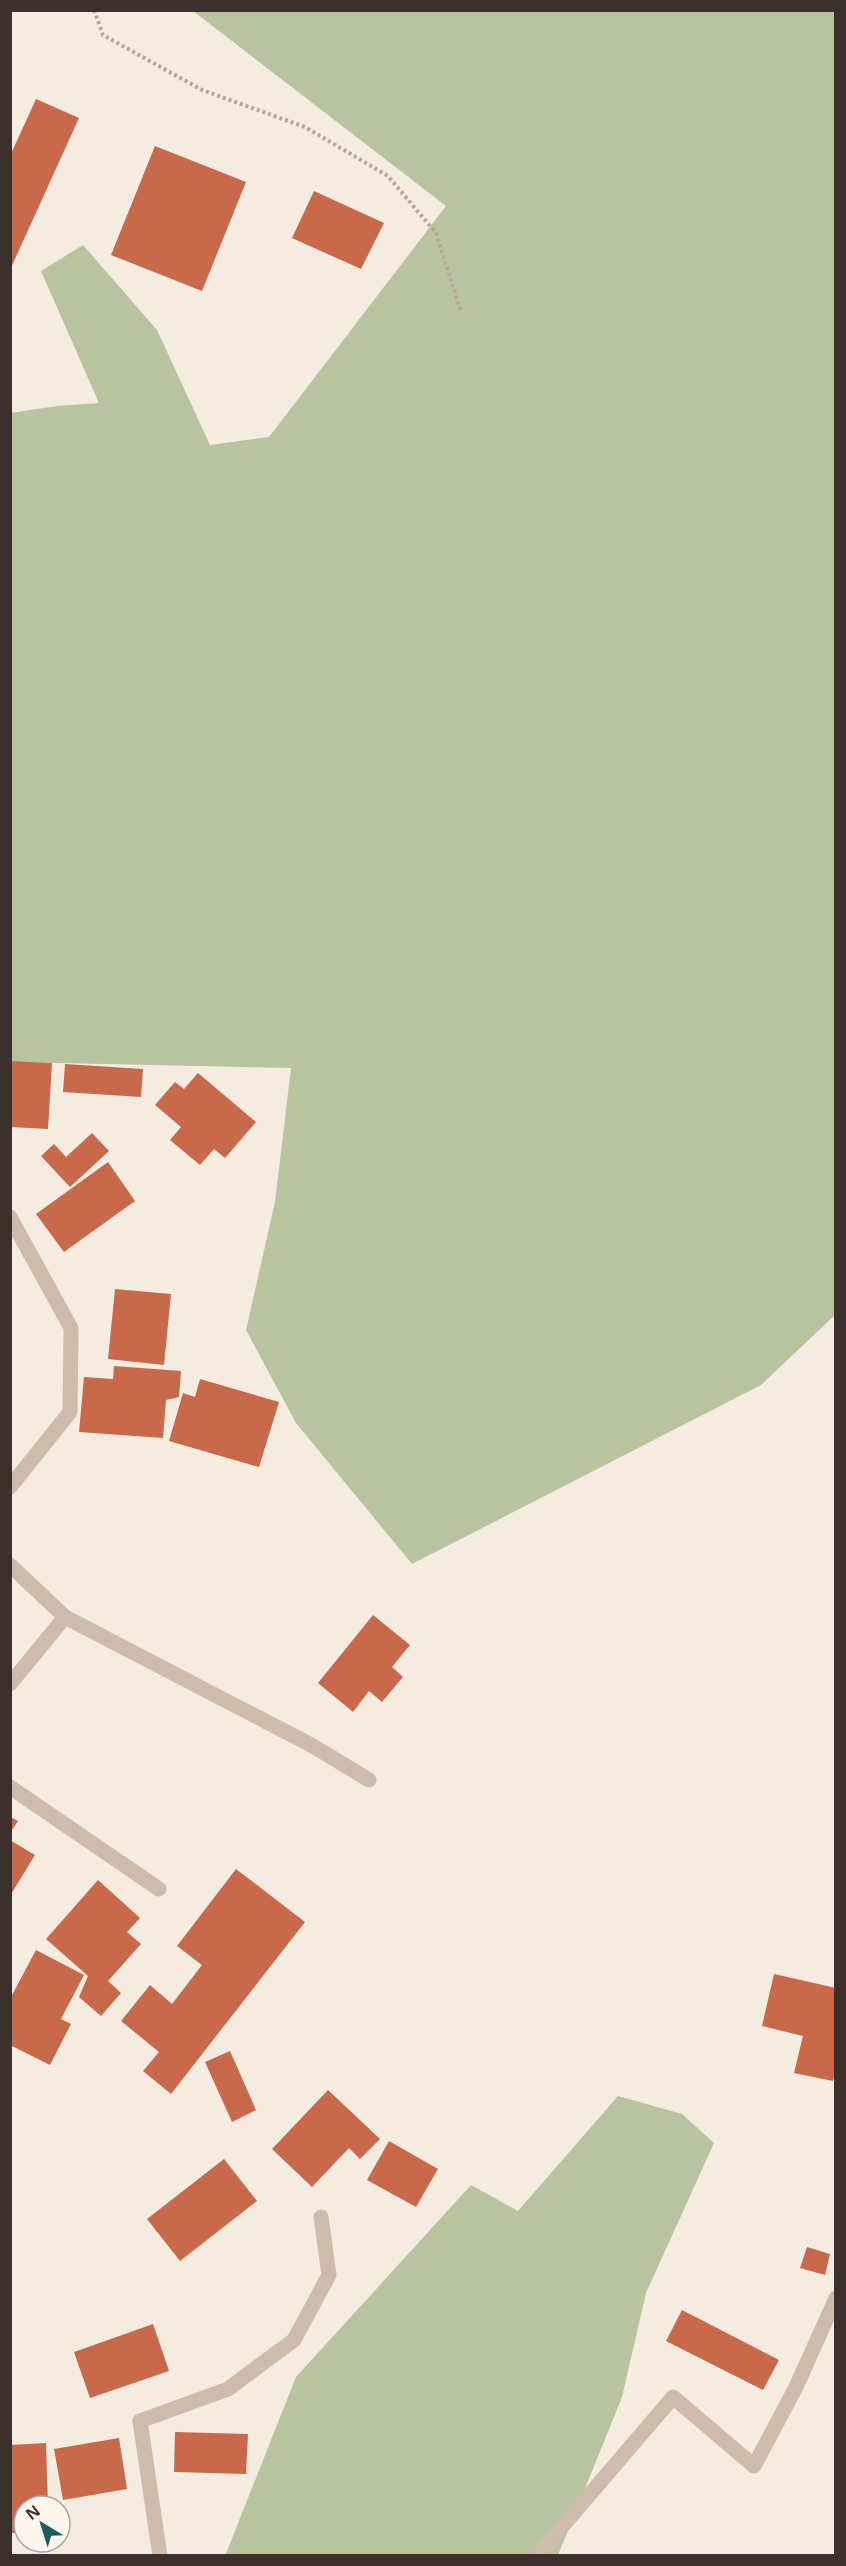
<svg xmlns="http://www.w3.org/2000/svg" width="846" height="2566" font-family="'Open Sans',sans-serif">
<rect width="100%" height="100%" fill="#f4ebe1"/>
<g fill="#b8c4a0">
<path d="M193,11h642v1304l-74,70 -349,179 -116,-141 -50,-93 29,-128 16,-134 -280,-6 -1,-649 47,-7 42,-3 -58,-132 42,-26 74,85 53,115 59,-8 177,-231z"/>
<path d="M618,2096l64,18 32,29 -68,150 -24,104 -64,158 -333,1 71,-179 175,-192 47,26z"/>
</g>
<g fill="#c8694b">
<path d="M36,99l43,19 -69,152v-114z"/>
<path d="M155,146l91,36 -44,109 -91,-36z"/>
<path d="M314,191l70,32 -23,46 -69,-31z"/>
<path d="M10,1061l42,2 -4,66 -38,-2z"/>
<path d="M65,1064l78,5 -2,28 -78,-5z"/>
<path d="M198,1073l58,49 -31,36 -11,-9 -14,16 -30,-25 11,-13 -26,-22 20,-23 9,7z"/>
<path d="M92,1133l17,18 -39,36 -29,-31 13,-12 12,13z"/>
<path d="M108,1162l27,39 -71,51 -28,-38z"/>
<path d="M115,1289l56,5 -7,71 -56,-6z"/>
<path d="M114,1366l67,5 -2,26 -13,3 -3,38 -84,-6 5,-55 29,2z"/>
<path d="M200,1379l79,23 -20,65 -90,-26 14,-48 12,4z"/>
<path d="M373,1615l37,30 -18,22 11,10 -21,25 -13,-11 -16,21 -35,-29z"/>
<path d="M10,1817l8,4 -8,12z"/>
<path d="M10,1840l25,15 -25,41z"/>
<path d="M236,1869l69,53 -134,172 -28,-23 16,-19 -38,-31 29,-36 22,19 30,-39 -25,-19z"/>
<path d="M98,1880l42,38 -13,14 14,12 -33,37 13,12 -20,23 -22,-19 9,-21 -42,-37z"/>
<path d="M36,1950l48,25 -23,44 10,5 -21,41 -40,-20v-46z"/>
<path d="M774,1974l62,14v81l-3,12 -39,-8 9,-37 -41,-10z"/>
<path d="M230,2051l26,59 -24,12 -27,-60z"/>
<path d="M328,2090l52,49 -20,20 -11,-11 -37,39 -40,-38z"/>
<path d="M389,2141l49,28 -22,38 -49,-27z"/>
<path d="M224,2159l33,42 -77,60 -33,-42z"/>
<path d="M807,2247l23,7 -5,21 -25,-7z"/>
<path d="M682,2310l97,50 -16,30 -97,-49z"/>
<path d="M153,2324l16,47 -79,27 -16,-46z"/>
<path d="M175,2432l73,2 -2,40 -72,-2z"/>
<path d="M119,2438l8,51 -64,11 -9,-51z"/>
<path d="M46,2443l2,63h-24v27h-14v-88z"/>
</g>
<g fill="none" stroke-linecap="round" stroke-linejoin="round">
<path stroke="#b9a596" stroke-width="4" stroke-dasharray="3 3" stroke-linecap="butt" d="M94,10l9,25 99,55 103,37 83,49 48,57 25,79"/>
<g stroke="#cdbbac" stroke-width="15">
<path d="M10,1217l61,111 -1,84 -60,75"/>
<path d="M10,1565l55,52 248,129 56,34"/>
<path d="M10,1684l55,-67"/>
<path d="M10,1787l149,102"/>
<path d="M160,2556l-20,-135 88,-32 66,-49 35,-65 -8,-58"/>
<path d="M537,2556l136,-159 81,69 42,-79 40,-89"/>
</g>
</g>
<rect width="846" height="2566" fill="none" stroke="#3b302b" stroke-width="24"/>
<g transform="translate(42 2524) rotate(322)"><circle r="28" fill="#fbf5ee" stroke="#aea6a0" stroke-width="1.5"/>
<path d="M0-4.5L10 22L0 15L-10 22Z" fill="#1f5a5e"/>
<text y="-9" font-size="16" font-weight="bold" text-anchor="middle" fill="#3b302b">N</text>
</g>
</svg>
